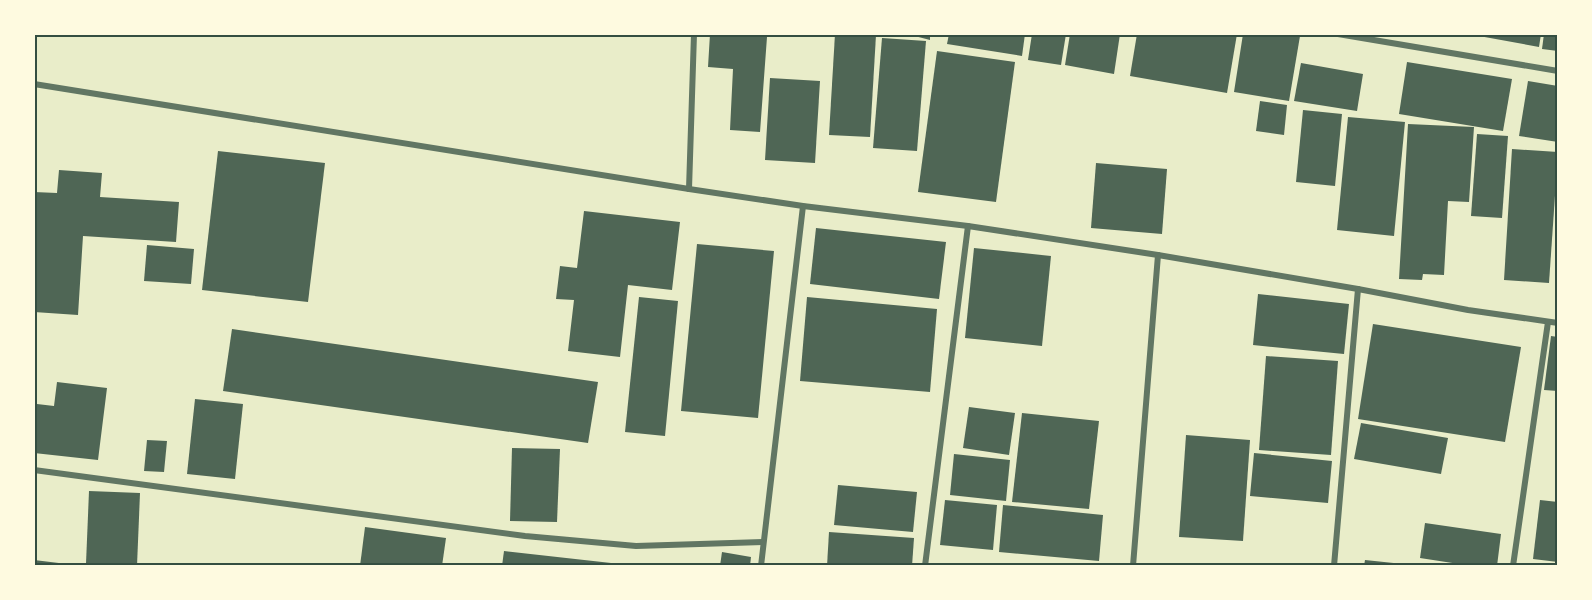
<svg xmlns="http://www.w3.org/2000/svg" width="1592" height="600" font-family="'Roboto Condensed',sans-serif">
<rect width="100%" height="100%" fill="#e9edc9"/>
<g fill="#4f6655">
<path d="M710,34l57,3 -7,95 -30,-2 3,-61 -25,-2z"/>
<path d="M835,34l41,1 -6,102 -41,-2z"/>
<path d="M907,34h23v6z"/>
<path d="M949,34h76l-3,22 -75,-12z"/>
<path d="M1032,34h34l-5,31 -33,-5z"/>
<path d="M1070,34h50l-6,40 -49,-9z"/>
<path d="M1137,34h100l-10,59 -97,-17z"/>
<path d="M1243,34l57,2 -11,65 -55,-9z"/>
<path d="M1468,34h73l-2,13z"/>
<path d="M1544,34h14v17l-16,-2z"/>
<path d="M882,38l44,3 -9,110 -44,-3z"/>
<path d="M937,51l78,11 -19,140 -78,-10z"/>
<path d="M1407,62l105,17 -9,52 -104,-17z"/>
<path d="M1301,63l62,11 -6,37 -63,-10z"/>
<path d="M770,78l50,3 -5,82 -50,-3z"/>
<path d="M1528,81l30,5v56l-39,-6z"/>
<path d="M1260,101l27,4 -3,30 -28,-4z"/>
<path d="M1303,110l39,4 -7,72 -39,-4z"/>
<path d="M1348,117l57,5 -11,114 -57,-6z"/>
<path d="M1408,124l66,3 -5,75 -21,-1 -4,74 -21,-1 -1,6 -23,-1z"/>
<path d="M1477,134l31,2 -6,82 -31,-2z"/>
<path d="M1512,149l46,3 -9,131 -45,-3z"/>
<path d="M218,151l107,12 -17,139 -106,-12z"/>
<path d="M1096,163l71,6 -5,65 -71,-6z"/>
<path d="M59,170l43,3 -2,24 79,5 -3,40 -93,-6 -5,79 -44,-3v-120l23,1z"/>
<path d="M584,211l96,11 -8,68 -44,-5 -8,72 -52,-6 6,-51 -18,-1 4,-33 17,2z"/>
<path d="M816,228l130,14 -7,57 -129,-15z"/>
<path d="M697,244l77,7 -16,167 -77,-7z"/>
<path d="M147,245l47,4 -3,35 -47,-3z"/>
<path d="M974,248l77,8 -9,90 -77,-8z"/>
<path d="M1258,294l91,10 -5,50 -91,-9z"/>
<path d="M639,297l39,4 -13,135 -40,-4z"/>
<path d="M807,297l130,12 -7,83 -130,-11z"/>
<path d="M1373,324l148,23 -16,95 -147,-23z"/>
<path d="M232,329l366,53 -10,61 -365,-52z"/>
<path d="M1551,336l7,1v54l-14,-1z"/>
<path d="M1266,356l72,5 -7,94 -72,-5z"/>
<path d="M57,382l50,6 -9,72 -64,-7 3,-49 17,2z"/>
<path d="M195,399l48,5 -8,75 -48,-5z"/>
<path d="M969,407l46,6 -6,42 -46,-7z"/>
<path d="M1022,413l77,8 -10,88 -77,-7z"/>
<path d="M1361,423l87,15 -7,36 -87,-15z"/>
<path d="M1186,435l64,5 -7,101 -64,-4z"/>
<path d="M147,440l20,1 -3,31 -20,-1z"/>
<path d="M512,448l48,1 -3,73 -47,-1z"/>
<path d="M1254,453l78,8 -4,42 -78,-7z"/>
<path d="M954,454l56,6 -4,41 -56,-6z"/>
<path d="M838,485l79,7 -4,40 -79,-7z"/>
<path d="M89,491l51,2 -3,73 -51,-2z"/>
<path d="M945,500l52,5 -4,45 -53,-5z"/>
<path d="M1540,500l18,2v60l-25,-3z"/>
<path d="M1003,505l100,10 -4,46 -100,-9z"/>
<path d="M1425,523l76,11 -4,32h-25l-52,-8z"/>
<path d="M365,527l81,11 -4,28h-82z"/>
<path d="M829,532l85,6 -2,28h-85z"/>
<path d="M504,551l116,13v2h-118z"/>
<path d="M722,552l29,5 -1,9h-30z"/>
<path d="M34,560l33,4v2h-33z"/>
<path d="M1365,560l38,4v2h-39z"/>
</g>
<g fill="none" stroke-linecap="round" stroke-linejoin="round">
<g stroke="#617663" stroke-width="6">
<path d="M1338,34l220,37"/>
<path d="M34,84l655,105 114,17 165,20 190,29 200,34 110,21 90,13"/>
<path d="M689,189l5,-155"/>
<path d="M34,470l491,66 111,10 127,-4"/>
<path d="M761,566l42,-360"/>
<path d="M925,566l43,-340"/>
<path d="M1133,566l25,-311"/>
<path d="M1334,566l24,-277"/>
<path d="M1513,566l35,-244"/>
</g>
</g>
<rect width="1592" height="600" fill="none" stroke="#fefae0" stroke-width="72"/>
<rect x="36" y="36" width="1520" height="528" fill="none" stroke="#344e41" stroke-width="2"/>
</svg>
